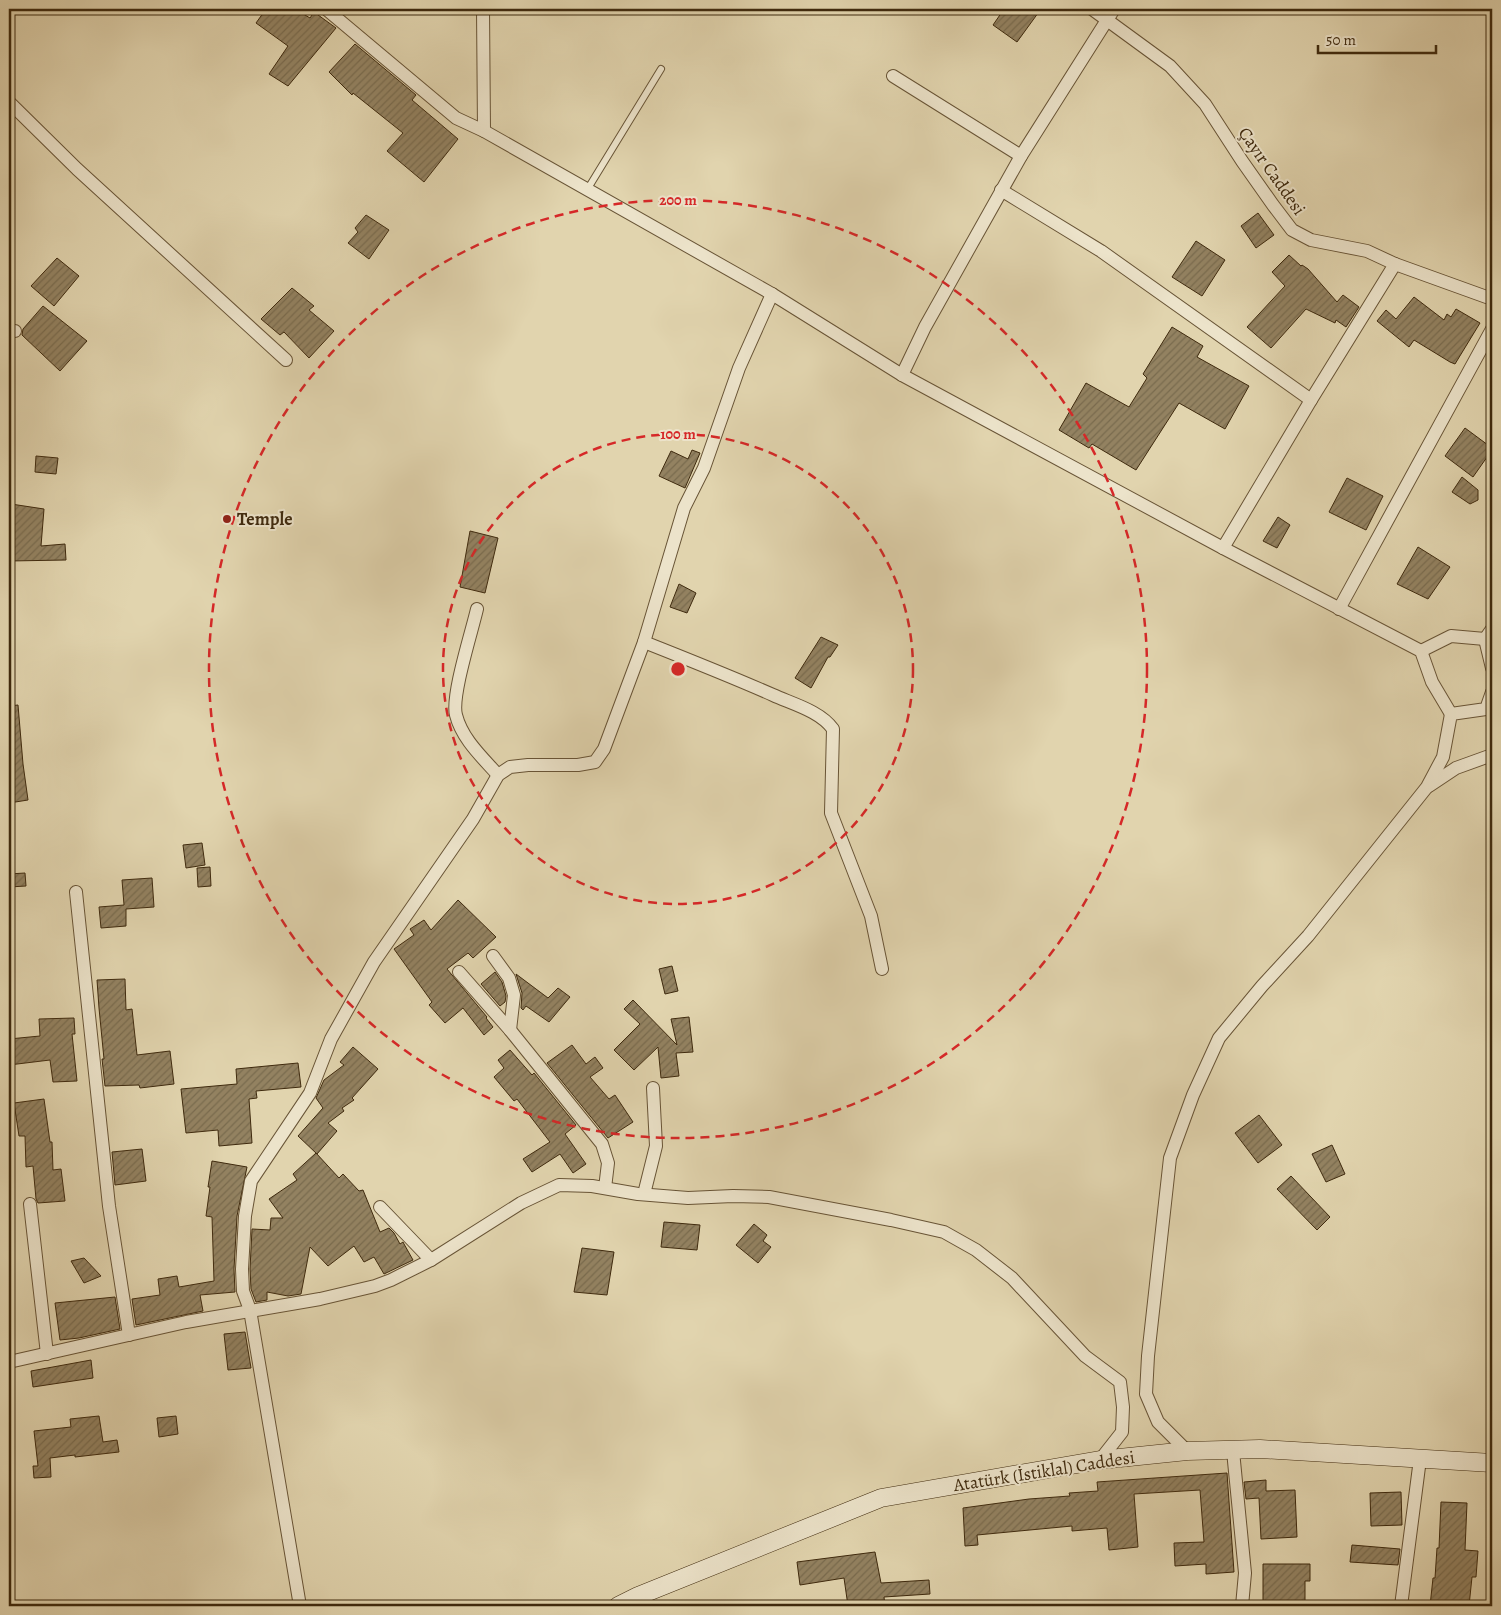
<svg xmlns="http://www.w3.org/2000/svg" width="1501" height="1615" font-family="Alegreya,serif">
<defs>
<pattern id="building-hatch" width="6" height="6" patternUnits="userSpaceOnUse" patternTransform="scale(1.25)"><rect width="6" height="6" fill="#938261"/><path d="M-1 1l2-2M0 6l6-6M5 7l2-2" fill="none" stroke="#796b4e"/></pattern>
</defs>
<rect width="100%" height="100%" fill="#e1d4ae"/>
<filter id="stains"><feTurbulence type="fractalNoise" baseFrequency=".004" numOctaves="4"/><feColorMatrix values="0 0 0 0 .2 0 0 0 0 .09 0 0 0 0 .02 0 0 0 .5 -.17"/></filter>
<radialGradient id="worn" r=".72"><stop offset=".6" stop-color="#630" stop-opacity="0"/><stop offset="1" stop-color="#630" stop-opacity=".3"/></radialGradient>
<g fill="url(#building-hatch)" stroke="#3f2a0e">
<path d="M266,9h29l15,9 4,-6 22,16 -48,58 -19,-12 19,-28 -32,-23z"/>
<path d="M1004,9h37l-24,33 -24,-17z"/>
<path d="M355,44l61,51 -4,5 46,39 -34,43 -37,-31 16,-18 -50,-40 -1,2 -23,-23z"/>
<path d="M1258,213l16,22 -18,13 -15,-22z"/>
<path d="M366,215l23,15 -20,29 -21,-16 10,-11 -3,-4z"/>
<path d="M1196,241l29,19 -23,36 -30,-19z"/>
<path d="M1289,255l12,11 1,-1 6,4 29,33 6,-7 16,12 -13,20 -10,-7 -1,3 -29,-14 -35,39 -24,-21 38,-41 -13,-14z"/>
<path d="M57,258l22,18 -25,30 -23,-20z"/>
<path d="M292,288l22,18 -5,4 25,21 -25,27 -25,-26 -4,3 -19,-16z"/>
<path d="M1414,297l30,23 3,-6 4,3 5,-8 24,14 -25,41 -5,-2 -36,-22 -5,7 -32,-26 9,-11 10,9z"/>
<path d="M43,306l44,35 -27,30 -38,-36 1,-6z"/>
<path d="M1172,327l31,19 -6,11 52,29 -24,43 -46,-26 -43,67 -44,-26 -3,4 -30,-18 27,-47 43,24 18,-29 -4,-4z"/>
<path d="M1465,428l27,20v2l-19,27 -28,-21z"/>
<path d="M692,450l8,3 -15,35 -26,-12 12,-25 17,8z"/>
<path d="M36,456l22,2 -2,16 -21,-2z"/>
<path d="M1462,477l16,13v10l-8,4 -18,-12z"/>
<path d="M1347,478l36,18 -17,34 -37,-18z"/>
<path d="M11,504l33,5 -3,37 24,-2 1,16 -57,1v-34z"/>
<path d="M1278,517l12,8 -13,23 -14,-7z"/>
<path d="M470,531l28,7 -13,55 -25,-6z"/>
<path d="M1418,547l32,20 -22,32 -31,-15z"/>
<path d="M679,584l17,9 -9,20 -17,-6z"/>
<path d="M821,637l17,8 -8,12h-2l-17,31 -16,-10z"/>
<path d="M18,705l5,59 5,36 -19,3v-97z"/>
<path d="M202,843l3,22 -19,3 -3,-23z"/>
<path d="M210,867l1,19 -13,1 -1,-19z"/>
<path d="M25,873l1,13 -17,1v-13z"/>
<path d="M152,878l2,29 -28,2v17l-25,2 -2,-21 25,-2 -2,-25z"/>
<path d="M458,900l38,37 -23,21 -5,-5 -21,16 40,48 -1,1 7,9 -9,8 -21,-27 -18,15 -16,-18 3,-3 -38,-53 20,-14 -4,-6 14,-9 7,10z"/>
<path d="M672,966l6,25 -13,3 -6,-25z"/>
<path d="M495,972l7,10 4,14 -1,6 -5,4 -19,-22z"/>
<path d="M516,974l32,24 10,-10 12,9 -21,25 -23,-16 -3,4 -2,-2 1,-15z"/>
<path d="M125,979l1,31 6,-1 5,46 33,-4 4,33 -34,4 -1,-3 -34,1 -3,-27h2l-5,-51 -2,-28z"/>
<path d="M633,1000l44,45 -6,-26 18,-2 4,35 -17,1 3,23 -18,2 -3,-31 -24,23 -20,-20 26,-26 -16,-15z"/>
<path d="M74,1018l1,16h-3l5,47 -24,1 -3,-22 -41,5v-26l31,-3 -1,-17z"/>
<path d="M572,1045l14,19 9,-7 8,11 -13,9 19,22 6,-4 18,27 -25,16 -61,-75z"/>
<path d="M353,1047l25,22 -26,29 2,2 -12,8 2,3 -16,12 9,8 -20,23 -19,-18 25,-28 -7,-10 8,-18 20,-15 -4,-3z"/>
<path d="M510,1050l22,25 2,-2 42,52 -11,9 21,30 -13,9 -13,-19 -28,18 -9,-13 27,-17 -33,-43 -3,2 -20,-24 10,-9 -6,-8z"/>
<path d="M298,1063l3,24 -45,4 1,7 -8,1 3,44 -33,3 -1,-16 -32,3 -5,-44 56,-5 -1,-15z"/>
<path d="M44,1099l6,43h2l1,28 8,-1 4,32 -27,2 -2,-4 -3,-33 -7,1 -1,-31h-6l-5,-33z"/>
<path d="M1259,1115l23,30 -24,18 -23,-30z"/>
<path d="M1332,1145l13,29 -19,8 -14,-28z"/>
<path d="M142,1149l4,32 -31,4 -3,-33z"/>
<path d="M316,1153l23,25 4,-4 16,17 4,-1 17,42 9,-4 5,5 6,11 3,-2 1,2 9,16 -29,14 -10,-17 -10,5 -10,-16 -26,20 -18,-19 -9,47 -13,2 -21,-4v8l-11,2 -5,-13 -1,-20 2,-40 18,1 1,-12h12l-14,-19 28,-19 -4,-6z"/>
<path d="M212,1161l35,6 -10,49 -3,53 1,23 -35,3 3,16 -67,14 -4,-26 28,-4 -2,-16 19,-3 2,11 35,-6 -2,-64 -6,-1 4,-29h-2z"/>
<path d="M1291,1176l39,41 -13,13 -40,-41z"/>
<path d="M664,1222l36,3 -3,25 -36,-3z"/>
<path d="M754,1224l13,11 -4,6 8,6 -13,16 -22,-18z"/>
<path d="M582,1248l32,4 -7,43 -33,-3z"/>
<path d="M84,1258l17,18 -17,7 -13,-22z"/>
<path d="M115,1297l5,32 -41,9 -19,2 -5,-37z"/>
<path d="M245,1332l6,36 -23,2 -4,-36z"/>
<path d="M91,1360l2,18 -60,9 -2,-16z"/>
<path d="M99,1416l4,26 14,-2 2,12 -44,5v-2l-25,3 1,19 -17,1 -1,-12h5l-4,-35 37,-4 -1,-8z"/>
<path d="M176,1416l2,18 -19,3 -2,-19z"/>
<path d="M1227,1473l7,99 -28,2v-10l-31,2 -1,-23 30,-1 -4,-52 -66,4 4,53 -29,3 -2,-22 -35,3v-5l-95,9 1,10 -13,1 -2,-38 66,-9 41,-3 -1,-3 29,-2 -1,-9z"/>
<path d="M1266,1480v11l29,-1 2,47 -36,2 -2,-41 -13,1 -2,-17z"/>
<path d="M1401,1492l1,33 -31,1 -1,-33z"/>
<path d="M1441,1502l26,1 -2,47 13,1 -2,26h-4l-3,29h-39l3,-28h2l2,-30h2z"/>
<path d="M1352,1545l48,4 -2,16 -48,-3z"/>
<path d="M875,1552l6,31 48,-3 1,14 -46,3 1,9h-37l-4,-28 -44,7 -3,-23z"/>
<path d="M1263,1564h47v17h-5v25h-42z"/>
</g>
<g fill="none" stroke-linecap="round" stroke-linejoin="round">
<defs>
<path id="lane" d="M587,190l74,-121"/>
<g id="street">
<path d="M326,9l130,109 28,13 288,163 130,81 321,173 198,103 11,31 19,32"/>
<path d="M483,9l1,122"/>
<path d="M1092,9l78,57 35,38 37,57 31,44 19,25 19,10 56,11 28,13 97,35"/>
<path d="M893,76l128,80"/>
<path d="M9,102l68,67 209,191"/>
<path d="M1001,190l100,61 210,149"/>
<path d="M9,331h6"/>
<path d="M902,375l23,-48 96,-171 93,-147"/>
<path d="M1223,548l88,-148 84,-136"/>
<path d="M477,609c-5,22 -26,87 -21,106 6,24 26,42 42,60"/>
<path d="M1339,609l153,-280"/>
<path d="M1492,629l-7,10 7,29"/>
<path d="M644,642c43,17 86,34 129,53 20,9 47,16 60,34l-2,84 40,103 11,53"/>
<path d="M1421,651l30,-15 34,3"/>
<path d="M1429,786l27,-18 36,-13"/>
<path d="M76,892l33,314 20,129"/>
<path d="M493,956l16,22 5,17 -4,35"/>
<path d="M459,972l51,58 92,114 6,19 -3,25"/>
<path d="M644,1194l12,-48 -3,-58"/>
<path d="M30,1204l17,150"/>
<path d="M380,1207l51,53"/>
<path d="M9,1362l177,-40 134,-23 55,-13 16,-6 40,-20 90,-57 38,-18 33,1 46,8 50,4 45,-2 36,1 122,23 53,12 32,18 36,28 73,78 35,26 3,25 -1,25 -22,28"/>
<path d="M1187,1451l-29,-29 -12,-28 2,-38 22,-198 23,-63 26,-57 43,-52 46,-50 119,-149 16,-30 8,-43 35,-5 6,-17"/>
<path d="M1233,1451l12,122 -3,33"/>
<path d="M300,1606l-50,-296 -7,-19 -1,-22 3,-53 6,-35 59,-88 21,-54 43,-77 99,-143 25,-44 12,-8 18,-2h50l17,-3 9,-13 40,-107 40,-134 20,-40 35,-100 33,-74"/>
<path d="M1401,1606l19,-147"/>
</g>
<path id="secondary" d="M618,1606l20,-10 243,-98 219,-38 87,-9 73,-2 232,14"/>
</defs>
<use href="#lane" stroke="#685436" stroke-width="8"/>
<use href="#street" stroke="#685436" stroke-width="14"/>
<use href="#secondary" stroke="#3f2a0e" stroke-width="19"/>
<use href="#lane" stroke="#ece3ca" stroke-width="6"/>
<use href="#street" stroke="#ece3ca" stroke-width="12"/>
<use href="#secondary" stroke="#ece3ca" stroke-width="18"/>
</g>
<g fill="none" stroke="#d62828" stroke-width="2.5" stroke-dasharray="9 6">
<circle cx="678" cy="669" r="235"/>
<circle cx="678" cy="669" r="469"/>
</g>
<circle fill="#8f2418" stroke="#ece3ca" stroke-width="2" cx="227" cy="519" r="5"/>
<g text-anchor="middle" stroke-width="4" stroke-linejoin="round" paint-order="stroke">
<g font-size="18" fill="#3f2a0e" stroke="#ece3ca">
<text transform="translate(1272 171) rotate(55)" y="6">Çayır Caddesi</text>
<text transform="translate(1044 1471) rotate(-9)" y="6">Atatürk (İstiklal) Caddesi</text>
</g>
<g font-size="18" font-weight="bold" fill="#3f2a0e" stroke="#ece3ca" text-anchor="start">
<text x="237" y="525">Temple</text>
</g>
</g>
<circle cx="678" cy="669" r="8" fill="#d62828" stroke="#ece3ca" stroke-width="2.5"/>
<g font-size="15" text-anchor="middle" font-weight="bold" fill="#d62828" stroke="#ece3ca" stroke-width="4" stroke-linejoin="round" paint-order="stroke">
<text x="678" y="205">200 m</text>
<text x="678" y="439">100 m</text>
</g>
<rect width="1501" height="1615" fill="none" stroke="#e1d4ae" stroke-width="30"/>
<rect x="10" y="10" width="1481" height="1595" fill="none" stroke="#3f2a0e" stroke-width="2.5"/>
<rect x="15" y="15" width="1471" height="1585" fill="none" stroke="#3f2a0e"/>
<path d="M1318 45v8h118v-8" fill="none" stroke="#3f2a0e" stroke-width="2.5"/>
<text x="1326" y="45" font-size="15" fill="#3f2a0e" stroke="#ece3ca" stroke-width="4" paint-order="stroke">50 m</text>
<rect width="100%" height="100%" filter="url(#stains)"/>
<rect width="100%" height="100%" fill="url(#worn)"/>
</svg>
